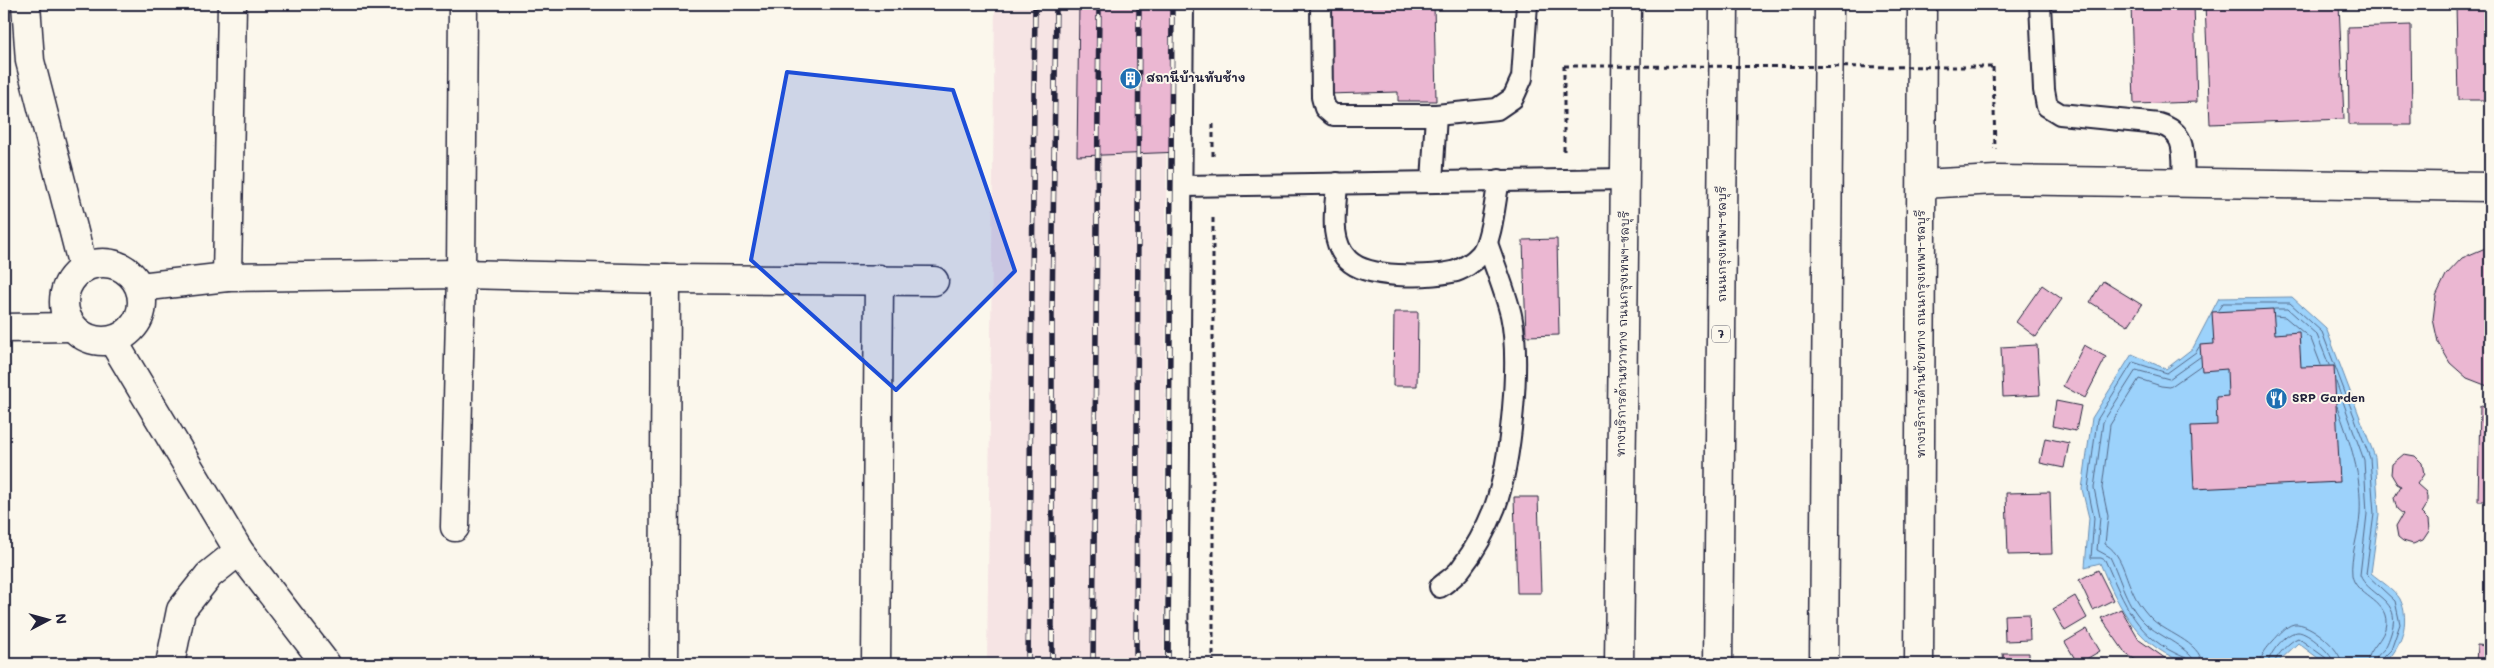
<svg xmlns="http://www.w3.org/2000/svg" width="2494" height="668" font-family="Mali,'Playpen Sans Thai',sans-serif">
<rect width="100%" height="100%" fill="#fbf7ec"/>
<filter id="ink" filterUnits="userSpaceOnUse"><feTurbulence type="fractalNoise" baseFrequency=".02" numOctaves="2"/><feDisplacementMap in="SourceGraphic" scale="10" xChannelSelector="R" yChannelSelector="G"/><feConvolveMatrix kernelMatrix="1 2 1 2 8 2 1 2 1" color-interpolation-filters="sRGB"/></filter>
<g filter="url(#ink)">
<path fill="#f6e4e4" d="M995,4h172l-3,660h-177z"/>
<path fill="#9cd2fb" stroke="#6b8cae" d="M2292,297l34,31 49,129 4,57 -8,59c8,7 24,17 29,26 11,23 1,49 -16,65h-58l-28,-21 -22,21h-85c-51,-14 -72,-55 -91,-101l-15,4 4,-49 -7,-29 10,-71 40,-64 34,15 27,-21 26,-50z"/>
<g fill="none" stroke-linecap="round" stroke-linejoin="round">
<g stroke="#536888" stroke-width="1">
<path d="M2274,309h14l29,26 12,30"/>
<path d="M2218,310l5,-7h67l32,29 48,126 4,56 -8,60 29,27 5,23 -9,26 -9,9 -1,5"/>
<path d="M2275,316l10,1 26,22 10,26"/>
<path d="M2200,366l-30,21 -9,-1 -22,-7 -29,46 -8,63 6,28 -3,28c17,10 19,30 27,46 4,10 10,18 17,26 14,17 52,25 53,48"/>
<path d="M2336,382l28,78 3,54 -7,61c7,19 38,24 33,50 -1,7 -5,18 -8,23 -5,6 -10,8 -10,16"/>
<path d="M2337,406c13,37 25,68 23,108 -1,20 -10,42 -8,61 3,21 35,24 34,48 -1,17 -18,25 -19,41"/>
<path d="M2188,664l-2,-6c-50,-20 -61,-53 -81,-98l-4,-2h-10l3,-40 -6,-29 9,-69 36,-58 34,11 29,-21 3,-5"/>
<path d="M2195,664c-1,-14 -38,-29 -49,-40 -20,-18 -25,-45 -36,-67l-13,-7 3,-33 -6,-29 9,-66 33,-52 33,9 31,-22"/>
<path d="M2260,664c1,-10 7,-16 13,-23 6,-6 12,-15 21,-17 16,-2 47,25 48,40"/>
<path d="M2268,664c0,-10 19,-33 30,-32 10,0 36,23 36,32"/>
<path d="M2274,664c2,-9 16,-23 24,-26l28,20 2,6"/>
</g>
</g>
<g fill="#ebb7d2" stroke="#22223b">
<path d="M1079,4h104l-2,148 -104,4z"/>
<path d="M1328,4h106l2,97h-38v-9l-70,2z"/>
<path d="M2131,4h63l3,98 -63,2z"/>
<path d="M2205,4h134l5,115 -134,5z"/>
<path d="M2456,4h34v96h-32z"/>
<path d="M2411,25l1,100h-63l-1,-98z"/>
<path d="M1557,239l2,96 -33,1 -3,-96z"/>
<path d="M2490,246v141l-23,-9 -17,-15 -12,-21 -5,-23 3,-23 10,-21 16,-17z"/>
<path d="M2103,281l39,24 -14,21 -38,-24z"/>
<path d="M2042,285l20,14 -26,38 -20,-15z"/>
<path d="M2273,309l2,25 24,-2 2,35 33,-1 6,116 -146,7 -3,-63 26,-1 -1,-28 12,-1 -1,-27 -25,2 -2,-26 14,-1 -2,-32z"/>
<path d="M1394,312h24l-1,74h-24z"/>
<path d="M2037,345l3,50 -37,2 -2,-50z"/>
<path d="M2084,345l22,12 -21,41 -22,-12z"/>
<path d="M2056,401l25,5 -5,25 -24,-5z"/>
<path d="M2480,406l10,1v94h-12z"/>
<path d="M2045,438l24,5 -5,25 -24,-5z"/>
<path d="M2404,454l11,2 7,7 2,11 -7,10 9,8 1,5v6l-6,10 7,7 1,11 -6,9 -10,4 -10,-3 -5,-4 -2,-11 7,-12 -6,-5 -3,-11 7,-12 -4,-2 -6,-10 1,-10z"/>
<path d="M2050,492l2,62 -44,1 -2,-62z"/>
<path d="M1514,497h24l3,96h-24z"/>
<path d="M2486,531h4v94l-5,-1z"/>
<path d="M2098,570l15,30 -20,10 -14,-30z"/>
<path d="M2075,596l12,22 -22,13 -12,-22z"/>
<path d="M2121,609l18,31 30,21 -2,3h-24l-17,-10 -25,-36z"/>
<path d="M2029,614l1,26 -25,1 -1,-26z"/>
<path d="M2087,629l13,22 -22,13 -13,-22z"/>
<path d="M2477,645l13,1v18h-14z"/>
<path d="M2003,653h26v11h-25z"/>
<path d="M2103,659l3,5h-12z"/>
</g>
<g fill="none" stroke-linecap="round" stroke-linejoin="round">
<defs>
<g id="lane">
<path d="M1321,4l1,93 3,11 8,7h103l61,-6 16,-11 9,-20 5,-74"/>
<path d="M2040,4l4,86 3,16 13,8 99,10c30,9 23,32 25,59"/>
<path d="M1432,182l4,-67"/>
<path d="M1337,183c-1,25 -9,57 11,77 19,19 79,17 104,12 10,-2 22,-10 29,-18 11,-14 14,-55 18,-74"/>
<path d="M1182,186l443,-7"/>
<path d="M1440,587c7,-6 17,-12 22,-20 13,-17 25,-40 33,-60 16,-45 26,-146 16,-192 -6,-25 -16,-48 -24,-72"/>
<path d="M1177,664l6,-660"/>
</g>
<g id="street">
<path d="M26,4l4,57 53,206"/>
<path d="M1922,184l74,-4 494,7"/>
<circle cx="103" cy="302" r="39"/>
<path d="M227,277l5,-273"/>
<path d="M140,287l87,-10 234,-3 205,5 268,2"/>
<path d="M4,328l68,-1"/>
<path d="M113,341l126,210 87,113"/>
<path d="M455,527l6,-253 2,-270"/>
<path d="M170,664l11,-54 28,-35 30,-24"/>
<path d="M664,664l2,-385"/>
<path d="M876,664l3,-385"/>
</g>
<g id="secondary">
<path d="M1619,664l8,-660"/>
<path d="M1919,664l3,-660"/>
</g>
<g id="highway">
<path d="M1718,664l6,-660"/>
<path d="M1824,664l5,-660"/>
</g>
</defs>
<use href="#lane" stroke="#22223b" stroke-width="24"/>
<use href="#street" stroke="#22223b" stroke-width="31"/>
<use href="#secondary" stroke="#22223b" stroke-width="31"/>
<use href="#highway" stroke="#22223b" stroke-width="31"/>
<g stroke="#22223b" stroke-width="3" stroke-dasharray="5 4" stroke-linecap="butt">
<path d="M1993,67l2,82"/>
<path d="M1564,151v-85"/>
<path d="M1213,156v-34"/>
<path d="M1213,664v-449"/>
</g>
<use href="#lane" stroke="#fbf7ec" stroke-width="20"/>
<use href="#street" stroke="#fbf7ec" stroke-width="28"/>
<use href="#secondary" stroke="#fbf7ec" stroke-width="28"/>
<use href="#highway" stroke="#fbf7ec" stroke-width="28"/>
<defs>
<g id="rail">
<path d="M1028,664l7,-660"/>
<path d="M1052,664v-350l4,-310"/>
<path d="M1093,664l6,-660"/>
<path d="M1136,664l3,-660"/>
<path d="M1168,664l4,-660"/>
</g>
</defs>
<use href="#rail" stroke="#22223b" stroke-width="5.5"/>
<use href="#rail" stroke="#fbf7ec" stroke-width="4" stroke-dasharray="11" stroke-linecap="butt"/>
<path stroke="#22223b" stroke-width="3" stroke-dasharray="5 4" stroke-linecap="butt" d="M1564,66l429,1"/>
</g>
</g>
<path fill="#1d4ed8" fill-opacity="0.2" stroke="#1d4ed8" stroke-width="4" stroke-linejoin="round" d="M787,72l166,18 62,181 -119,119 -145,-130z"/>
<defs>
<symbol id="building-disc" viewBox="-11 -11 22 22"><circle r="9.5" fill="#1f6fb2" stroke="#fbf7ec"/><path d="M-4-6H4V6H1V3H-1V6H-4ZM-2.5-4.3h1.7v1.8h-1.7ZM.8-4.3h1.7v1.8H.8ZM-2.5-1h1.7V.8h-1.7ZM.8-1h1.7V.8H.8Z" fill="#fff"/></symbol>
<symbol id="restaurant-disc" viewBox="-11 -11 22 22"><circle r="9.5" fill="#1f6fb2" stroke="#fbf7ec"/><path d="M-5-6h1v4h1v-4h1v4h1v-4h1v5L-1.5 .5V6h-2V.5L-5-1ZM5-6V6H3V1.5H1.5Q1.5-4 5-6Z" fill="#fff"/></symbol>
</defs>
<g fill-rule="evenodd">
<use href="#building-disc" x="1118" y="66" width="25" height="25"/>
<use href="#restaurant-disc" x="2264" y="386" width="25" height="25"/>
</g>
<g text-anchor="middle" stroke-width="4" stroke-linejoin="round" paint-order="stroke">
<rect fill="#fbf7ec" stroke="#636270" stroke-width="1" x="1712" y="325.5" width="18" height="17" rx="4"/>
<g font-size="11" font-weight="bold" fill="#22223b">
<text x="1721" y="338">7</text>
</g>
<g font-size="12" font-weight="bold" fill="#22223b" stroke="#fbf7ec" text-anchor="start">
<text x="1146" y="82">สถานีบ้านทับช้าง</text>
<text x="2292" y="402">SRP Garden</text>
</g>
<g font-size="12" fill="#22223b" stroke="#fbf7ec">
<text transform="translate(1722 244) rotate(-90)" y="4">ถนนกรุงเทพฯ-ชลบุรี</text>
<text transform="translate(1623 334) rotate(-89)" y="4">ทางบริการด้านขวาทาง ถนนกรุงเทพฯ-ชลบุรี</text>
<text transform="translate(1921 334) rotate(-90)" y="4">ทางบริการด้านซ้ายทาง ถนนกรุงเทพฯ-ชลบุรี</text>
</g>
</g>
<rect width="2494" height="668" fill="none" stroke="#fbf7ec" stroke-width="20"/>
<rect x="10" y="10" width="2474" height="648" fill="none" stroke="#22223b" stroke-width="2" filter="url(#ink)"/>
<g transform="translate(48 620) rotate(84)" stroke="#fbf7ec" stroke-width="4" paint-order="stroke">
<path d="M0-4L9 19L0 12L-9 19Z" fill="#22223b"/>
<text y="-8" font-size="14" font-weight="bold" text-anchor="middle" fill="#22223b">N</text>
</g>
</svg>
